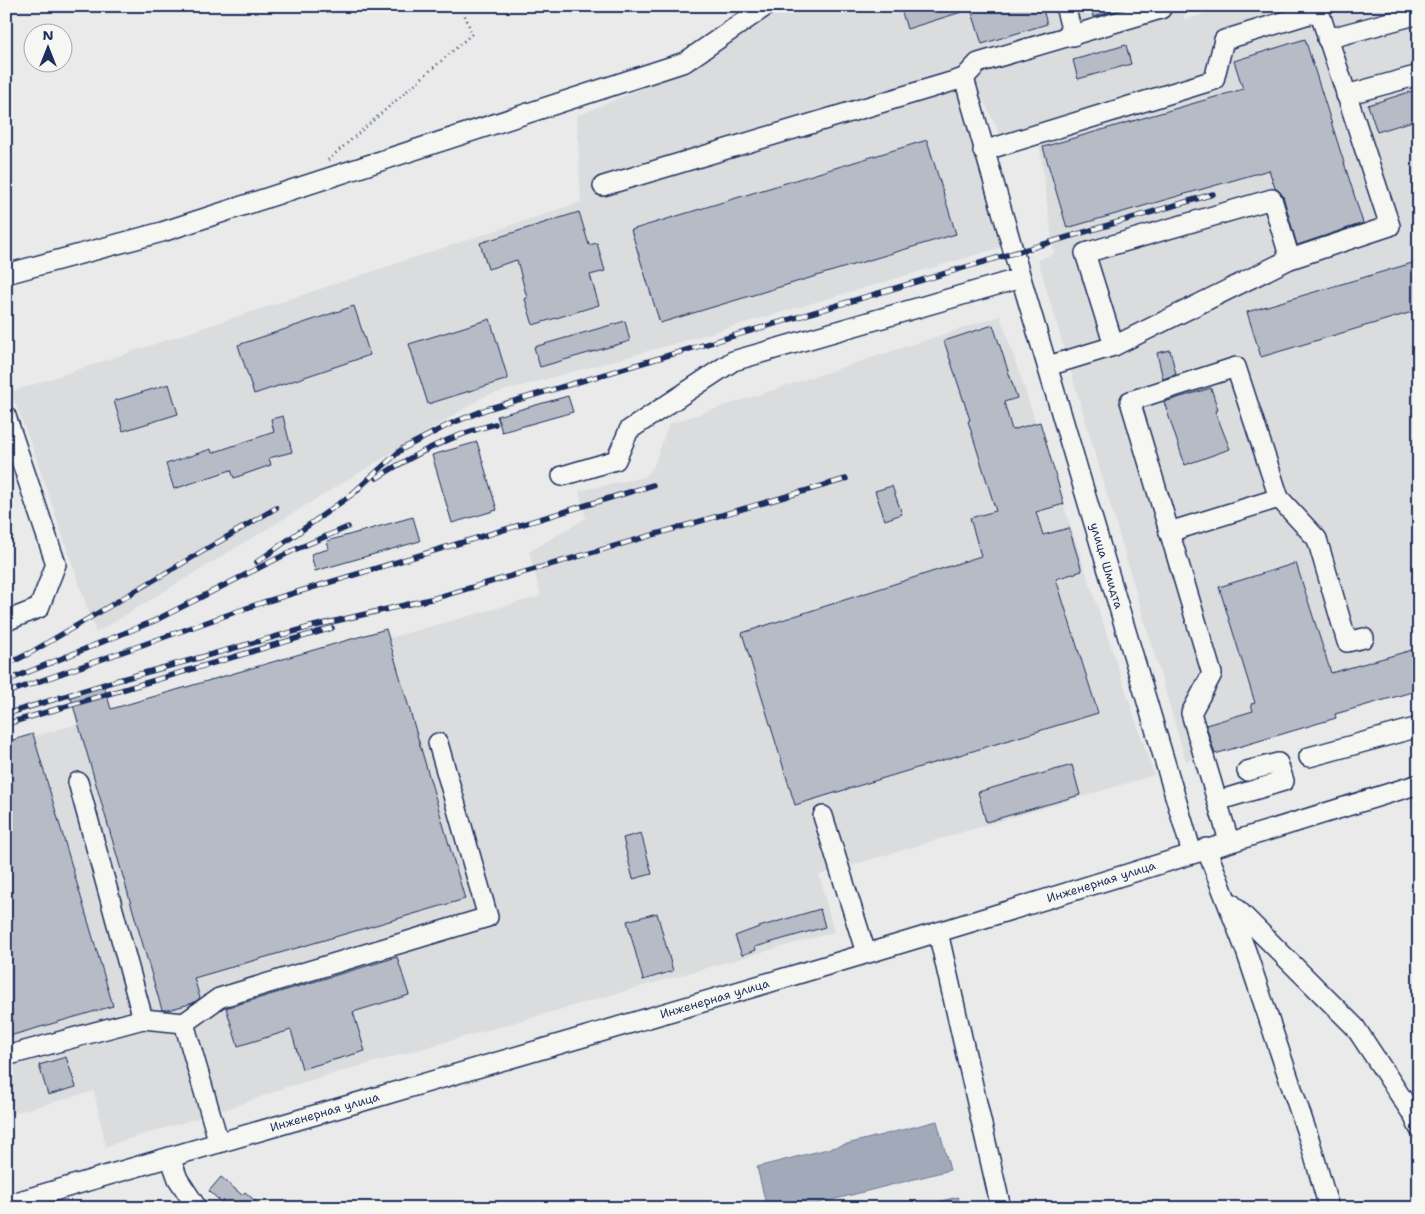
<svg xmlns="http://www.w3.org/2000/svg" width="1425" height="1214" font-family="'Shantell Sans',sans-serif">
<rect width="100%" height="100%" fill="#e9eae9"/>
<filter id="ink" filterUnits="userSpaceOnUse"><feTurbulence type="fractalNoise" baseFrequency=".02" numOctaves="2"/><feDisplacementMap in="SourceGraphic" scale="10" xChannelSelector="R" yChannelSelector="G"/><feConvolveMatrix kernelMatrix="1 2 1 2 8 2 1 2 1" color-interpolation-filters="sRGB"/></filter>
<g filter="url(#ink)">
<g fill="#dadcde">
<path d="M778,6h403l4,14 45,-14h189v684l-233,71 -148,-501 16,-6 -17,-128 -37,8 -24,-49 33,160 -332,98 -192,53 -389,237 -64,-187 -21,-54 570,-190 -4,-86 108,-46z"/>
<path d="M1000,316l154,459 -335,100 15,57 -548,155 -56,21 -124,38 -12,-55 -88,24v-371l535,-148 -12,-44 57,-34 -7,-27 65,-14 9,-9 16,-44z"/>
</g>
<g fill="#a2aaba" stroke="#6c7995">
<path d="M937,1121l13,49 -150,38h-33l-10,-41z"/>
<path d="M958,1197l3,11h-49z"/>
</g>
<g fill="#b6bbc6" stroke="#1b2f5e">
<path d="M900,6h142l5,18 -65,20 -11,-35 -64,20z"/>
<path d="M1091,6h34v2l-32,9z"/>
<path d="M1305,39l58,184 -66,22 -14,-49 -4,-5 -4,-3 -6,-18 -202,58 -24,-81 200,-58 -9,-28z"/>
<path d="M1126,45l5,19 -53,15 -5,-19z"/>
<path d="M1419,89v30l-42,13 -9,-27z"/>
<path d="M927,140l29,94 -296,89 -29,-93z"/>
<path d="M579,212l10,33 8,-2 8,28 -15,4 9,30 -66,20 -8,-26 2,-1 -10,-38 -29,9 -8,-26z"/>
<path d="M1419,261v49l-158,47 -14,-45z"/>
<path d="M354,306l16,49 -116,39 -16,-49z"/>
<path d="M490,319l18,60 -80,25 -19,-60z"/>
<path d="M625,321l5,20 -90,26 -6,-20z"/>
<path d="M993,325l24,73 -13,4 8,28 28,-8 24,82 -28,8 7,23 26,-7 13,43 -26,8 42,134 -303,92 -53,-172 239,-77 -11,-38 26,-7 -28,-90 2,-1 -26,-79z"/>
<path d="M1170,350l6,24 -13,5 -6,-26z"/>
<path d="M169,384l9,30 -55,17 -9,-30z"/>
<path d="M1211,388l7,22 -3,1 15,38 -45,16 -21,-63z"/>
<path d="M568,396l5,16 -71,20 -5,-16z"/>
<path d="M283,416l9,36 -23,6 2,7 -37,13 -3,-8 -57,19 -8,-25 45,-15 1,4 62,-21 -3,-13z"/>
<path d="M477,442l20,68 -45,13 -20,-68z"/>
<path d="M892,486l10,28 -17,6 -10,-29z"/>
<path d="M413,517l7,24 -105,30 -4,-17 18,-5 -2,-8z"/>
<path d="M1296,563l35,110 88,-25v42l-84,24 1,4 -121,36 -9,-29 47,-14 -2,-7 4,-1 -36,-116z"/>
<path d="M386,629l79,270 -271,79 6,20 -7,5 -25,7h-6l-92,-315 34,-10 7,24z"/>
<path d="M33,734l80,272 -107,31v-295z"/>
<path d="M1072,765l8,30 -94,27 -8,-30z"/>
<path d="M641,833l11,41 -19,5 -10,-41z"/>
<path d="M820,909l5,18 -70,20 1,3 -14,5 -7,-19 24,-9z"/>
<path d="M657,913l16,58 -30,9 -16,-59z"/>
<path d="M397,957l12,38 -56,17 12,39 -63,18 -11,-39 -53,16 -12,-38z"/>
<path d="M66,1057l10,30 -28,8 -9,-30z"/>
<path d="M221,1177l21,18 3,-3 18,16h-35l-19,-17z"/>
</g>
<g fill="none" stroke-linecap="round" stroke-linejoin="round">
<defs>
<g id="minor">
<path d="M1065,6l8,30"/>
<path d="M1327,39l92,-25"/>
<path d="M964,78l14,-15 183,-54 -1,-3"/>
<path d="M1346,95l73,-20"/>
<path d="M983,151l231,-71 10,-40 95,-29 71,215 -100,33 -176,87 -66,20"/>
<path id="s1" d="M603,186l361,-108 57,200 171,575"/>
<path d="M6,274l156,-42 523,-170 81,-56"/>
<path d="M1114,346l-29,-93 187,-54 18,60"/>
<path d="M6,416l50,148 -17,44 -33,13"/>
<path d="M562,476l54,-16 13,-30 104,-69 288,-83"/>
<path d="M1169,532l110,-34"/>
<path d="M1309,757l110,-30"/>
<path d="M78,782l65,237 41,4 35,120"/>
<path d="M1217,801l67,-20 -6,-18 -31,8"/>
<path d="M823,816l43,137"/>
<path d="M1229,841l-38,-128 21,-39 -82,-273 106,-34 43,131 38,41 30,103 17,-4"/>
<path d="M1206,848l40,103 64,191 19,66"/>
<path d="M1231,903l124,124 58,88 6,13"/>
<path d="M938,932l63,276"/>
<path d="M184,1023l35,-25 269,-81 -50,-174"/>
<path d="M6,1056l137,-37"/>
<path d="M170,1157l8,22 19,29"/>
<path id="s2" d="M6,1205c332,-98 665,-191 995,-292 139,-43 278,-87 418,-129"/>
</g>
</defs>
<use href="#minor" stroke="#1b2f5e" stroke-width="22"/>
<path stroke="#1b2f5e" stroke-width="2.5" stroke-dasharray="1 4" stroke-linecap="butt" d="M328,160l144,-126 -8,-21v-7"/>
<use href="#minor" stroke="#f6f6f2" stroke-width="19"/>
<defs>
<g id="rail">
<path d="M377,478c37,-24 75,-43 118,-54"/>
<path d="M353,493l49,-44 48,-25 37,-15 726,-215"/>
<path d="M257,562l101,-72"/>
<path d="M6,665l24,-12 246,-145"/>
<path d="M6,681l148,-60 140,-71 54,-23"/>
<path d="M6,693l255,-90 392,-118"/>
<path d="M6,714l109,-33 199,-55 121,-28 411,-119"/>
<path d="M6,724l326,-96"/>
</g>
</defs>
<use href="#rail" stroke="#1b2f5e" stroke-width="5.5"/>
<use href="#rail" stroke="#f6f6f2" stroke-width="4" stroke-dasharray="11" stroke-linecap="butt"/>
</g>
</g>
<g text-anchor="middle" stroke-width="4" stroke-linejoin="round" paint-order="stroke">
<g font-size="12" fill="#1b2f5e" stroke="#f6f6f2">
<text dy="4" stroke="none"><textPath href="#s1" startOffset="885">улица Шмидта</textPath></text>
<text dy="4" stroke="none"><textPath href="#s2" startOffset="1142">Инженерная улица</textPath></text>
<text dy="4" stroke="none"><textPath href="#s2" startOffset="738">Инженерная улица</textPath></text>
<text dy="4" stroke="none"><textPath href="#s2" startOffset="332">Инженерная улица</textPath></text>
</g>
</g>
<rect width="1425" height="1214" fill="none" stroke="#f6f6f2" stroke-width="25"/>
<rect x="12" y="12" width="1400" height="1189" fill="none" stroke="#1b2f5e" stroke-width="2" filter="url(#ink)"/>
<g transform="translate(48 48)"><circle r="24" fill="#f6f6f2" stroke="#9ea6b7"/>
<path d="M0-4L9 19L0 12L-9 19Z" fill="#1b2f5e"/>
<text y="-8" font-size="14" font-weight="bold" text-anchor="middle" fill="#1b2f5e">N</text>
</g>
</svg>
